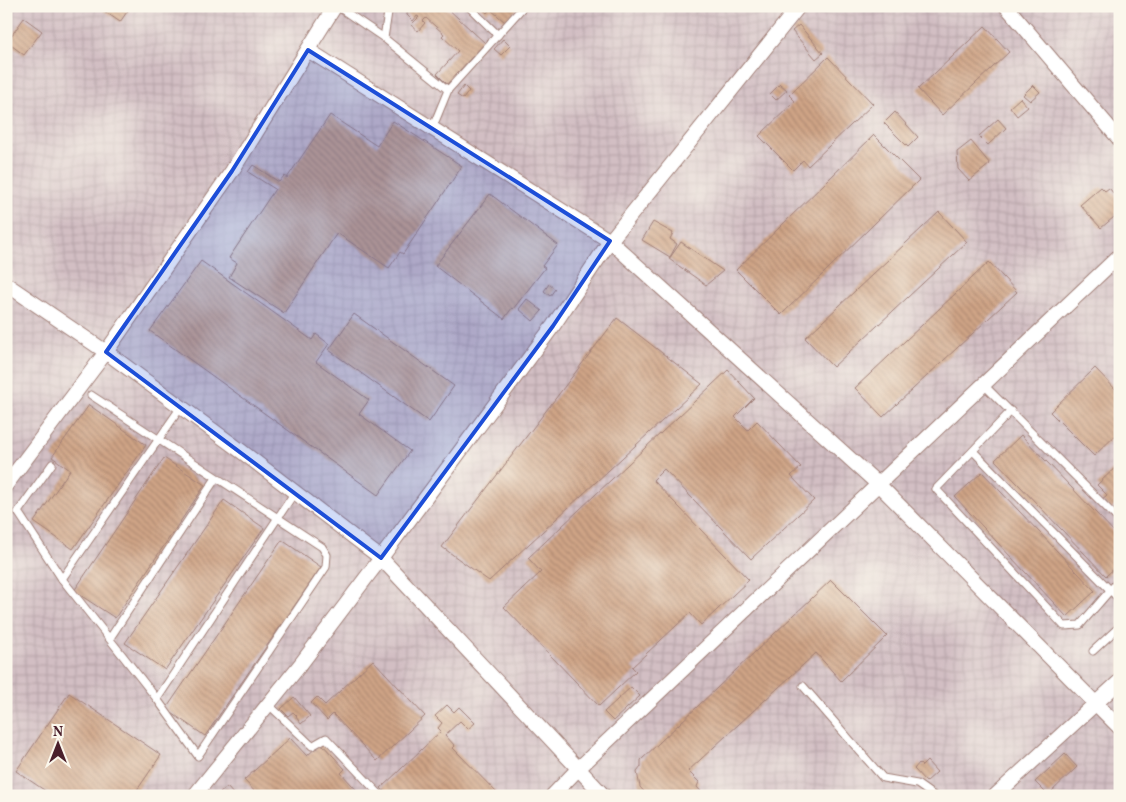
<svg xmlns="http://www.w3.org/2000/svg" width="1126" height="802" font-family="Vollkorn,serif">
<defs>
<pattern id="industrial-grid" width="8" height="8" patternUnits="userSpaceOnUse" patternTransform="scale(1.25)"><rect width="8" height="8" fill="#d2bec3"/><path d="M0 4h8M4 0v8" fill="none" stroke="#b6a3a8"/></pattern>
<pattern id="building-back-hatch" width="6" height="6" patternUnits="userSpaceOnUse" patternTransform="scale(1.25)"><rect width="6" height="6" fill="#cfa486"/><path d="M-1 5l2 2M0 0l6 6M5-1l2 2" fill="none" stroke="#aa856e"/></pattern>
</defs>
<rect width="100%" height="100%" fill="#fbf7ec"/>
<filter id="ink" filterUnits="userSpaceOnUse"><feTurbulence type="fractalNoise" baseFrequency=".02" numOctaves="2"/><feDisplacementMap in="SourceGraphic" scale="10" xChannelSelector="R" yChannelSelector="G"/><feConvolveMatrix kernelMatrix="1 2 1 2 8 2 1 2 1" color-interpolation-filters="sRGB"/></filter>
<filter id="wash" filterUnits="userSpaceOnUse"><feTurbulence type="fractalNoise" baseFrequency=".0096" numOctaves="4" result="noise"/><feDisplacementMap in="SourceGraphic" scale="20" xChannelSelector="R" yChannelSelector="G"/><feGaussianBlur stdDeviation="1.12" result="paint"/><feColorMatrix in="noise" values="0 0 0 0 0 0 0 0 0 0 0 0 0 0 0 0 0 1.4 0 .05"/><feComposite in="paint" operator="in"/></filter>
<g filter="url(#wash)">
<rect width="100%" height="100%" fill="#f5dcc0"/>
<rect fill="url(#industrial-grid)" x="6" y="6" width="1114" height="790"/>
<g id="blocks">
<g fill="url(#building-back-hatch)">
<path d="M97,6h34l-11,16z"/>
<path d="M408,6h37l40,37 -38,41 -10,-10 21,-23 -16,-15 2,-2 -18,-16 -3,3 2,2 -7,8 -7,-6 8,-8 -2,-1 -4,5 -6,-6z"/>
<path d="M479,6h41l-15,16 -15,-13 -3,4z"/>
<path d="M24,18l18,13 -18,24 -17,-13z"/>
<path d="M799,25l24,28 -7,6 -24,-28z"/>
<path d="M985,26l24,26 -67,63 -24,-26z"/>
<path d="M503,39l7,7 -9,9 -7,-6z"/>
<path d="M828,57l45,47 -65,62 -5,-6 -10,10 -34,-34 36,-35 -6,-6z"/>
<path d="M780,84l7,6 -11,10 -6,-6z"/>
<path d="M1033,85l7,7 -10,9 -7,-6z"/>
<path d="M464,86l5,5 -6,8 -6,-4z"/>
<path d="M1020,98l8,9 -11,9 -7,-9z"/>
<path d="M895,112l23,25 -10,10 -24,-24z"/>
<path d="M330,115l47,31 16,-25 69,45 -59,88 -3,-2 -11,16 -52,-35 -53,80 -55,-36 8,-14 -8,-5 46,-69 -27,-17 5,-7 26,17 5,-6 3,2z"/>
<path d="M998,119l8,9 -18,17 -9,-9z"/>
<path d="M874,135l45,45 -138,135 -45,-45z"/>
<path d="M971,141l19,23 -21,17 -11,-12 -1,-17z"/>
<path d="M1101,187l4,4 4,-3 11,13v11l-19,16 -21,-23z"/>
<path d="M490,194l68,51 -16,21 3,2 -32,41 -1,-1 -8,11 -69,-53z"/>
<path d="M939,212l28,30 -134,125 -28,-29z"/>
<path d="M653,222l20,11 -3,6 7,5 -7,13 -28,-17z"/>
<path d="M681,242l42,29 -17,14 -37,-26z"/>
<path d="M201,261l111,79 4,-6 13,10 -13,18 53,38 -10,14 51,37 -32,44 -228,-164z"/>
<path d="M989,262l28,30 -134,125 -28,-29z"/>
<path d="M549,284l6,5 -5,7 -6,-5z"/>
<path d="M527,299l15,12 -9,10 -14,-12z"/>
<path d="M354,314l100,72 -25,36 -100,-72z"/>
<path d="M617,318l85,66 -213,197 -47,-34z"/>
<path d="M1095,368l25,26v37l-26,25 -44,-44z"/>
<path d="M728,370l26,28 -19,19 13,13 9,-9 44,46 -10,9 23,24 -63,59 -87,-90 -11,11 96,100 -48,45 -11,-12 -58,54 4,4 -37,35 -95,-99 37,-35 -13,-14z"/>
<path d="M89,405l57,40 -73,104 -39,-27 36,-52 -18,-13z"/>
<path d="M1021,435l99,103v25l-14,13 -111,-116z"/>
<path d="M164,458l41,27 -90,133 -41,-27z"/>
<path d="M1120,463v46l-4,-4 -5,5 -10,-10 6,-5 -10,-10z"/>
<path d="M982,472l113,119 -28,26 -112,-120z"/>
<path d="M224,500l40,28 -99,142 -40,-27z"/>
<path d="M282,540l39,27 -116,169 -39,-27z"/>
<path d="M831,580l56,56 -46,45 -25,-28 -128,118 11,11 -2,5 8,9h-57l-8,-9 -3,-15 4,-5v-7z"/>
<path d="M373,660l52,56 -48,45 -44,-47 -6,6 -16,-17 6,-6 8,8z"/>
<path d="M631,687l9,9 -27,25 -9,-9z"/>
<path d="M69,693l92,62 -28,41h-80l-37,-25z"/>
<path d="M294,697l16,19 -9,8 -5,-7 1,-1 -4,-4 -5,4 -7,-7z"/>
<path d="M447,705l7,7 5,-5 16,16 -7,6 -8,-8 -15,14 10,11 -2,2 47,48h-87l-5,-5 -5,5h-15l-7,-8 60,-57 -3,-3 4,-5 -7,-7z"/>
<path d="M290,738l17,18 14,-13 24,26 -4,4 21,23h-103l-15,-16z"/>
<path d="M1065,754l12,13 -29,28 -13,-13z"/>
<path d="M927,761l10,11 -11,10 -12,-13 5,-6 3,3z"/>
<path d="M227,787l8,9h-14l-2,-2z"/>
</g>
</g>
</g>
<g filter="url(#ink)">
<use href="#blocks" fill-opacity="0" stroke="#a07e76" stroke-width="1"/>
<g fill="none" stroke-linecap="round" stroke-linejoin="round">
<defs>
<g id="lane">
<path d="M337,6l47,32"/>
<path d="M389,6l-5,32 64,52 -16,39"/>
<path d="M468,6l30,29"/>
<path d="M448,90l76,-84"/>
<path d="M984,385l136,136"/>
<path d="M1011,411l-75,78 128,137 16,-1 40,-46"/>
<path d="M973,451l147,149"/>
<path d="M52,464l-34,48 44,67 95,120 41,57 128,-189 1,-12 -5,-8 -231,-152"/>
<path d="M62,579l119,-172"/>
<path d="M110,638l106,-160"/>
<path d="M1093,651l27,-25"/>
<path d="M803,686l80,92 34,6 17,12"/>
<path d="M157,699l138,-207"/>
<path d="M268,704l44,42 14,-8 55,58"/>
</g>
<g id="street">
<path d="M1006,6l114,134"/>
<path d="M308,50l302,191 269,244 241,243"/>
<path d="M6,284l100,68 135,99 140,107 223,238"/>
<path d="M6,485l100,-133 126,-181 103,-165"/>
<path d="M194,796l106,-131 81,-107 172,-232 57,-85 189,-235"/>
<path d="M552,796l26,-27 542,-514"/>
<path d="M995,796l125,-115"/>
</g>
</defs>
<use href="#lane" stroke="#a07e76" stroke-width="9"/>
<use href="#street" stroke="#a07e76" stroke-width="16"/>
<use href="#lane" stroke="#fff" stroke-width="7"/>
<use href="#street" stroke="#fff" stroke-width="14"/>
</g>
</g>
<path fill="#1d4ed8" fill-opacity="0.2" stroke="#1d4ed8" stroke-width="4" stroke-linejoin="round" d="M308,50l302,191 -57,85 -172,232 -275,-206 126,-181z"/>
<rect width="1126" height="802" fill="none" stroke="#fbf7ec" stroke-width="25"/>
<g transform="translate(58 744)" stroke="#fbf7ec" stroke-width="4" paint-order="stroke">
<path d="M0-4L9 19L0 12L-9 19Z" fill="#4a1f2b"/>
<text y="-8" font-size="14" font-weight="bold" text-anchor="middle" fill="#4a1f2b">N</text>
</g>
</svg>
